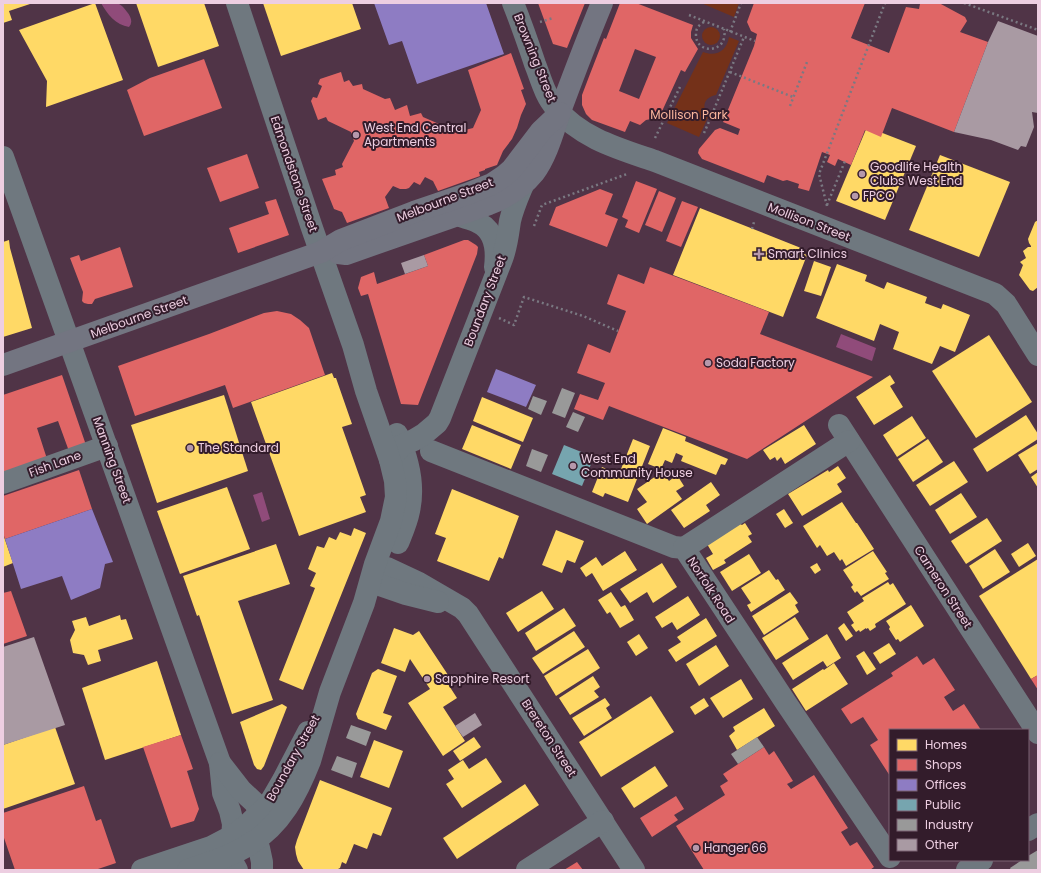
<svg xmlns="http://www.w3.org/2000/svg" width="1041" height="873" font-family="Poppins,sans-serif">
<rect width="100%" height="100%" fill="#503447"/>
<g fill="#743119">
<path d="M701,3h38l-5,14z"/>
<circle cx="711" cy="36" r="9"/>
<path d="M729,37l10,4 -23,54c-13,3 -14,11 -8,22l-9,20 -32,-14 36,-71c13,5 24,-1 26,-15z"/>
</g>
<g fill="#904b7a">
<path d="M101,3c5,0 12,-1 17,0 1,1 4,3 5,4 5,6 12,13 6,20 -13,-2 -22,-13 -28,-24z"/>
<path d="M841,334l35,14 -4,13 -36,-14z"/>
<path d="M262,492l8,27 -8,3 -9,-27z"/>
</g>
<g fill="#ffd966">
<path d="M3,3h30l-24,8 3,9 -9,3z"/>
<path d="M95,3l28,77 -77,27 1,-26 -28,-51z"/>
<path d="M136,3h68l15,43 -61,21z"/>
<path d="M263,3h89l9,26 -80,27z"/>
<path d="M867,127l49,19 -31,74 -49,-19z"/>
<path d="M940,155l70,27 -31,75 -70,-27z"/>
<path d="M700,208l101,40 -2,4 8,3 -24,62 -110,-42z"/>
<path d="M1038,220v67l-5,4 -3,-1 -11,-15 4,-10 -3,-3 6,-4 -3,-7 5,-4h3v-1l-2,-3 -1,-4 7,-17z"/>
<path d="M9,240l1,8 22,80 -29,9v-95z"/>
<path d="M814,261l17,6 -10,29 -17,-5z"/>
<path d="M837,264l30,11 -2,6 19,8 3,-7 40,15 -2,6 16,6 2,-5 27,11 -15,37 -15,-6 -8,18 -39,-15 6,-17 -19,-8 -6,17 -58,-23z"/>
<path d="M989,335l43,67 -56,36 -44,-67z"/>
<path d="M332,373l2,5h2l16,46 -10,3 24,68 -6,2 6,15 -67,24 -48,-134z"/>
<path d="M890,375l5,8 -5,3 13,21 -29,18 -18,-28z"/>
<path d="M224,395l24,76 -91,32 -26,-78z"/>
<path d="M482,397l51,21 -10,24 -50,-21z"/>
<path d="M1026,415l12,19v5l-51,33 -14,-23z"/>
<path d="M912,416l14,22 -29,19 -14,-22z"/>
<path d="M472,425l49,20 -10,24 -49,-20z"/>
<path d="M804,425l12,19 -31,20 -4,-7 -4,4 -2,-4 -5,3 -7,-10z"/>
<path d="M663,428l23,9 -1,4 43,18 -3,6 -4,-1 -5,11 -35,-14 2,-5 -7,-3 -4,10 -7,-3 -4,9 -13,-5z"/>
<path d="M633,439l17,7 -22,56 -23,-9 -2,4 -11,-5 10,-25 17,7z"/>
<path d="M928,439l15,23 -30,20 -15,-23z"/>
<path d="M1038,443v26l-8,5 -12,-19z"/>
<path d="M954,461l14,21 -38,24 -14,-21z"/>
<path d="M838,466l8,12 -9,6 5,8 -40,24 -14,-22 40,-24 1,2z"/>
<path d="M662,472l7,9 8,-6 7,11 -8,5 6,8 -35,25 -10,-15 10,-7 -10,-13z"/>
<path d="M1038,472v16l-7,-11z"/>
<path d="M711,482l9,13 -14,10 4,6 -26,17 -13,-18z"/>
<path d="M227,487l23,62 -70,25 -23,-63z"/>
<path d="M452,489l67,27 -16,43 -4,-2 -10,24 -52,-20 9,-23 -11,-4z"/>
<path d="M961,493l16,24 -27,17 -15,-24z"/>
<path d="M842,502l14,21h1l17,26 -28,17 -4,-7 -2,2 -6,-9 -7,4 -7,-11 -3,3 -14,-22z"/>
<path d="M784,509l9,14 -8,5 -9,-14z"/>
<path d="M987,518l15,23 -36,23 -15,-23z"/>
<path d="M745,523l7,11 -4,2 4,6 -28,18 2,3 -13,7 -7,-12 7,-4 -6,-10 33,-20 2,1z"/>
<path d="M354,528l12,5 -63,157 -24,-10 36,-92 -5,-2 6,-13 -8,-4 9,-23 7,2 5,-11 7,3 4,-8 11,4z"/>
<path d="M556,530l28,11 -9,22 -8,-3 -5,13 -20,-8z"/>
<path d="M3,534l10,29 -10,4z"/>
<path d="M1028,543l8,13 -17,11 -8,-13z"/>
<path d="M276,544l14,40 -52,17 35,99 -41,14 -33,-99 -2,1 -14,-40z"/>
<path d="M995,549l15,23 -27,17 -14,-23z"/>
<path d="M625,551l12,19 -34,21 -11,-18 -6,4 -6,-9 16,-11 6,9z"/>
<path d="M873,551l14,21 -2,1 4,6 -28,17 -4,-5 -2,2 -4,-6 2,-2 -10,-15z"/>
<path d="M749,554l12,19 -29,18 -12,-19z"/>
<path d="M1038,559v116l-7,4 -52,-83z"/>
<path d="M662,563l15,24 -24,16 -6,-11 -17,11 -10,-14z"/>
<path d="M817,563l4,7 -6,4 -5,-7z"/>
<path d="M769,570l7,10 2,-1 7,11 -34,22 -4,-7 4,-2 -10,-15z"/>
<path d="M888,582l2,3 3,-2 13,21 -31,20 1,3 -6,4 -2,-3 -2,1v-1l-6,4 -1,-2 -3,2 -5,-7 3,-2 -7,-11 17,-11 -2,-3z"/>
<path d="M542,591l12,18 -36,23 -12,-19z"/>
<path d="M611,592l10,15 4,-2 9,15 -14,8 -10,-16 -3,2 -9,-14z"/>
<path d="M790,592l8,11 -3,2 4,7 -35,23 -12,-19z"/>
<path d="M688,596l12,19 -23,15 -5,-8 -10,6 -7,-11z"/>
<path d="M911,605l13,21 -24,16 -2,-3 -2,1 -7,-11 1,-2 -4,-6z"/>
<path d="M564,608l12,18 -40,25 -11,-18z"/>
<path d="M120,615l1,5 5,-1 7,20 -35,11 3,11 -13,4 -4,-10 -11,-2 -3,-13 5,-10 -3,-9 14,-4 3,9z"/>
<path d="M795,617l14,22 -33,21 -14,-22z"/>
<path d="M706,618l11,18 -41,26 -8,-12 13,-8 -4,-5z"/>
<path d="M844,623l9,13 -7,5 -8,-13z"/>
<path d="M394,628l19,7 6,-4 31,47 -4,3 11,17 -14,9 22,34 -22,15 -35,-53 22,-14 -20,-30 -5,13 -24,-9z"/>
<path d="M574,631l11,16 -42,27 -11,-16z"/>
<path d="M639,634l9,14 -12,8 -9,-14z"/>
<path d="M827,634l14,24 -14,9 -4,-6 -30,19 -11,-17z"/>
<path d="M889,643l7,11 -16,10 -7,-11z"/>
<path d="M716,645l13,21 -30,20 -13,-22z"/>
<path d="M588,649l12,19 -44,28 -12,-20z"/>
<path d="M864,651l12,18 -9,6 -11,-19z"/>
<path d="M157,661l24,74 -76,25 -23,-72z"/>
<path d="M834,663l14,21 -42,27 -14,-22 31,-20 1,1z"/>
<path d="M378,669l19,7 -14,37 9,3 -6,14 -28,-11 -2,-5 16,-41z"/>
<path d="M593,676l7,11 -6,4 5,6 -29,18 -11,-17z"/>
<path d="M741,679l12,20 -30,19 -13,-20z"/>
<path d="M651,696l23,36 -73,45 -22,-35z"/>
<path d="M605,698l5,7 -4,3 6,10 -28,18 -12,-18z"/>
<path d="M704,698l5,8 -14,9 -5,-8z"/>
<path d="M282,704l5,3 -23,59 -3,4 -4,-1 -3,-4 -14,-43z"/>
<path d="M764,708l11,18 -38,24 -8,-14 6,-5 -2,-4z"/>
<path d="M55,727l20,57 -72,25v-64z"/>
<path d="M474,737l7,10 -21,14 -7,-10z"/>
<path d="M374,740l29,11 -14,37 -29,-11z"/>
<path d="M486,758l16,24 -40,26 -16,-24 8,-5 -6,-9 15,-10 6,9z"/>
<path d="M655,766l13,20 -34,22 -13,-20z"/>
<path d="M320,780l72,28 -11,28 -8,-3 -6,16 -13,-5 -8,20 -4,-2 -2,6 -4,2h-32l-6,-9 -2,-7 -1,-7 2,-7z"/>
<path d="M525,784l14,21 -82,54 -14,-21z"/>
</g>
<g fill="#e06666" fill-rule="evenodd">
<path d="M538,3h47l-18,45 -14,-4z"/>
<path d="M620,3h16l57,22 -2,7v6l7,11 -13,23 -4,-2 -23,50 -7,-1 -5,1 -6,5 -10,-4 -5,11 -33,-12 -6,-6 -4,-9v-10l8,-21 14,-36 2,1zM635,49l21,8 -17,42 -20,-8z"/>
<path d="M754,3h111l-14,35 38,15 17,-46 13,2 1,-5h5v-1h14l26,14 2,4 -7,11 28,10 -34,90 -62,-24 -11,29 -16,-7 -14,35 -13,-6 -3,7 -8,-4 3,-7 -8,-3 -13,39 -11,-3 1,-4 -12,-4 -4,1 -16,-6 -3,8 -62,-24 -4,-6 1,-4 16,-19 5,-2 18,7 2,-6 -17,-7 31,-76 3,-12 -6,-3 -4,-9z"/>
<path d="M511,53l13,36 -3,1 5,14 -5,11 -4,13 -5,11 -9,12 -6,14 -12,4v1l-6,2 1,4 -42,15 -5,-10 -8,-4 -5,8 -6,-3 -5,6 -3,1h-6l-7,-3 -8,11 4,11 -42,15 -5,-11 -8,-3 -12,-30 14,-4 -1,-5 8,-3 -1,-3 12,-23 -3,-9 -23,-11 -2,-4 -8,3 -7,-19 2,-4 4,1 5,-12 -4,-2 2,-5 21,-7 3,10 5,-2 4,6 9,-2 1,5 22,10 5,-1 5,12 12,-5 3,11 11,-3 2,4 23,10 -1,5 17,-6 3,4 8,-2 8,-18 -13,-40z"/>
<path d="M204,59l18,49 -78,28 -17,-46 23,-12z"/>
<path d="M247,154l12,34 -39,14 -13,-34z"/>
<path d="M636,181l21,8 -18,44 -14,-6 3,-7 -6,-3z"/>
<path d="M600,189l13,5 -8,20 13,5 -11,28 -58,-22 7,-18z"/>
<path d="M659,191l17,7 -14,34 -17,-7z"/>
<path d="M276,199l13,36 -51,18 -9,-25 40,-14 -4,-12z"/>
<path d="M682,201l16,6 -17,40 -15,-6z"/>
<path d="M464,240h4l8,5 2,2 -1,7 -59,151 -17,-1 -33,-110 -7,2 -3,-8 3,-11 13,-5 3,12 51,-18 -4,-11z"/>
<path d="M120,247l13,40 -38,12 -3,5h-4l-4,-1 -2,-2 1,-9 -13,-34 9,-3 2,6z"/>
<path d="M650,267l119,45 -9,22 113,43 -126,82 -138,-53 -6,14 -29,-11 6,-15 18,6 7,-17 -28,-10 11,-29 22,9 16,-42 -19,-7 11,-30 26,10z"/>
<path d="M277,311l14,3 9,6 9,8 16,47 -92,33 -8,-23 -90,31 -17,-50 91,-32 55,-21z"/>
<path d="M62,375l25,73 -17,6 -12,-33 -21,7 11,34 -45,10v-77z"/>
<path d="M79,470l13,39 -87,30 -2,-6v-37z"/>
<path d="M11,591l16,45 -24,8v-51z"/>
<path d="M917,656l6,9 11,-7 21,32 -11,7 9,14 11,-7 17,26h-91v46l-20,-31 8,-5 -15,-23 -12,7 -10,-15 52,-33 -2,-3z"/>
<path d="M1038,675v15l-7,-11z"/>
<path d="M181,735l12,34 -6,2 12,38 -5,12 -23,7 -28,-81z"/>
<path d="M764,747l5,8 5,-4 19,30 -6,3 4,5 23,-14 34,53 -7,4 9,14 7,-4 17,25 -4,3h-166l-28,-44 49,-31 -5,-9 8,-5 -5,-7z"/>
<path d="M84,786l12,35 5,-2 15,44 -21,7h-80l-12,-35v-22z"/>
<path d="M676,796l8,13 -10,6 4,5 -26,17 -12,-19z"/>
<path d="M577,862l6,8h-19z"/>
</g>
<g fill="#8e7cc3">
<path d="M374,3h112l18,51 -87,30 -15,-43 -13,4z"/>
<path d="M496,369l40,16 -10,22 -39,-15z"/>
<path d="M92,509l21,53 -8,2 -5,24 -29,12 -9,-24 -41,13 -16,-50z"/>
</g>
<path fill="#76a5af" d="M564,445l30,12 -12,29 -30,-12z"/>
<g fill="#999">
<path d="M562,388l13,5 -10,25 -13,-5z"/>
<path d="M533,396l14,5 -6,14 -13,-6z"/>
<path d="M573,412l12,5 -7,15 -12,-5z"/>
<path d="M532,449l16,6 -7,17 -15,-6z"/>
<path d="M351,725l20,7 -5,14 -20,-8z"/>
<path d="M757,737l7,10 -26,17 -7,-10z"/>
<path d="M337,756l20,7 -5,15 -21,-8z"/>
<path d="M1038,850v20h-27l-1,-2 12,-8h6v-4z"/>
</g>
<g fill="#a99aa3">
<path d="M998,21l40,15v77l-6,-1 2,15 -8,20 -5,-1 -3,4 -27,-10 -37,-8 34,-90z"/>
<path d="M424,255l4,11 -23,8 -4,-11z"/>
<path d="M34,637l31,88 -62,20v-98z"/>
<path d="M475,713l7,12 -19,12 -8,-11z"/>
</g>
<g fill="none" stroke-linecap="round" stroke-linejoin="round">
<g stroke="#7a7982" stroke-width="2.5" stroke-dasharray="2 3" stroke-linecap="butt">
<path d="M964,3l74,27"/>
<path d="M689,15l66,26"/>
<path d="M540,22l13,-4"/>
<path d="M704,22c-5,3 -8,6 -8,12 -1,21 33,20 28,-5"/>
<path d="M730,32l11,-29"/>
<path d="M730,72l63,25"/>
<path d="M790,106l17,-44"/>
<path d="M704,133l4,-9 36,-87"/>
<path d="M655,138l25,-51"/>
<path d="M827,205l18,-44"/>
<path d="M827,206l-8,-32 66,-171"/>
<path d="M534,226l8,-21 85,-31"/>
<path d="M752,229l2,-7"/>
<path d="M499,318l15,7 10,-28 59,19 35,15"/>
</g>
<g stroke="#6f787f" stroke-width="22">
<path d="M513,3c8,20 15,40 22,61 6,15 10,32 21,44 24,30 64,41 99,53l340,133 11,10 32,51"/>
<path d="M3,157l217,606 3,30 7,18 3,13 -2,30 1,7 5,9"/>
<path d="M457,215c7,3 15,4 22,8 16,8 18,28 16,44"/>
<path d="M839,425l199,308"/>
<path d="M397,434c11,24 18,50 12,77 -2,11 -7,22 -11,32"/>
<path d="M431,451l243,96 10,1 102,155 104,154"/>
<path d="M390,460l12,-15 12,-5 10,-6 13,-11 3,-5 62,-159c5,-13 6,-25 8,-38 3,-13 8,-24 13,-36"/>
<path d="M3,483l104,-37"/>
<path d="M684,548l165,-107"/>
<path d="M387,568l32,15 43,25 6,6 166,256"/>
<path d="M377,584l29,10 32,8"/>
<path d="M220,763l21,27 14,13 5,10 -4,27 3,8 3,14v8"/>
<path d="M1028,830l10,-6"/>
<path d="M142,870l69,-23 21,-11 14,-10 20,-19 6,-8 11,-19 25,-48"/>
<path d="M188,870c21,-7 44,-14 62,-26 31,-19 47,-50 60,-83l20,-69 34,-89 11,-39 16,-43 5,-24 -1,-16 -5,-21 -24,-69 -13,-46 -41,-117 -75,-225"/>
<path d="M527,870l76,-49"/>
<path d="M967,870l15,-10"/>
</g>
<g stroke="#737581" stroke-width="22">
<path d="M338,253l8,1 143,-50c18,-7 33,-16 45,-31 14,-19 20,-45 28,-67 13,-35 26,-69 40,-103"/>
<path d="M3,365l318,-113 20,-12 73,-28 53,-18 25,-10 12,-8 8,-7 29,-38 19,-18"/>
</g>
</g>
<g fill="#b698ab" stroke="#331c2b" stroke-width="1.5">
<circle cx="356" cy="135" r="4"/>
<circle cx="862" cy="174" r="4"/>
<circle cx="855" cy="196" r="4"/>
<path d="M757 248h4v4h4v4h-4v4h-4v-4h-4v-4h4z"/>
<circle cx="708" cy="363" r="4"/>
<circle cx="190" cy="448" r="4"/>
<circle cx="573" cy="466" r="4"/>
<circle cx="427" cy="679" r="4"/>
<circle cx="696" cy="848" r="4"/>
</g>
<g text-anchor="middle" stroke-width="4" stroke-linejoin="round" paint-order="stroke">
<g font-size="12" fill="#edcee1" stroke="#331c2b">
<text transform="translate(535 58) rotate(68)" y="4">Browning Street</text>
<text transform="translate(294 174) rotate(71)" y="4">Edmondstone Street</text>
<text transform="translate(445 200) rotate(-21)" y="4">Melbourne Street</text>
<text transform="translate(809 222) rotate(21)" y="4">Mollison Street</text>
<text transform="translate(485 301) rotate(-69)" y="4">Boundary Street</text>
<text transform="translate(139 317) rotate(-20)" y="4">Melbourne Street</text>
<text transform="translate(112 460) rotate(70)" y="4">Manning Street</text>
<text transform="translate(55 464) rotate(-20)" y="4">Fish Lane</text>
<text transform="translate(943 587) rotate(57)" y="4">Cameron Street</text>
<text transform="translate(711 590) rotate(57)" y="4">Norfolk Road</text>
<text transform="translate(549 738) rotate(57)" y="4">Brereton Street</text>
<text transform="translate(293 758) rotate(-61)" y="4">Boundary Street</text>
</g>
<g font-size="12" fill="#fbb69d" stroke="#331c2b">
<text x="689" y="119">Mollison Park</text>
</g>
<g font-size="12" fill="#edcee1" stroke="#331c2b" text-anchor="start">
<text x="364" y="132">West End Central<tspan x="364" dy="14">Apartments</tspan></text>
<text x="870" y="171">Goodlife Health<tspan x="870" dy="14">Clubs West End</tspan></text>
<text x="863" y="200">FPCO</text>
<text x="768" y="258">Smart Clinics</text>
<text x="716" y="367">Soda Factory</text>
<text x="198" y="452">The Standard</text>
<text x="581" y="463">West End<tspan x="581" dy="14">Community House</tspan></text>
<text x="435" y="683">Sapphire Resort</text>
<text x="704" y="852">Hanger 66</text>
</g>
</g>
<rect width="1041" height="873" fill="none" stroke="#edcee1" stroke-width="8"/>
<rect x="889" y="729" width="140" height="132" fill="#331c2b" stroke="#7d6374"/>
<rect x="897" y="739" width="20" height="12" fill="#ffd966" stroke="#7d6374"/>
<text x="925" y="749" font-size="12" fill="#edcee1">Homes</text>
<rect x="897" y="759" width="20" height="12" fill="#e06666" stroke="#7d6374"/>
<text x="925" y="769" font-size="12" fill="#edcee1">Shops</text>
<rect x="897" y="779" width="20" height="12" fill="#8e7cc3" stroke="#7d6374"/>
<text x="925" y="789" font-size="12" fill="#edcee1">Offices</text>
<rect x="897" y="799" width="20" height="12" fill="#76a5af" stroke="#7d6374"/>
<text x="925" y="809" font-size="12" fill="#edcee1">Public</text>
<rect x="897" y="819" width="20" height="12" fill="#999999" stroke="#7d6374"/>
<text x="925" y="829" font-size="12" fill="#edcee1">Industry</text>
<rect x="897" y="839" width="20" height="12" fill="#a99aa3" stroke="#7d6374"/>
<text x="925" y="849" font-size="12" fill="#edcee1">Other</text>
</svg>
